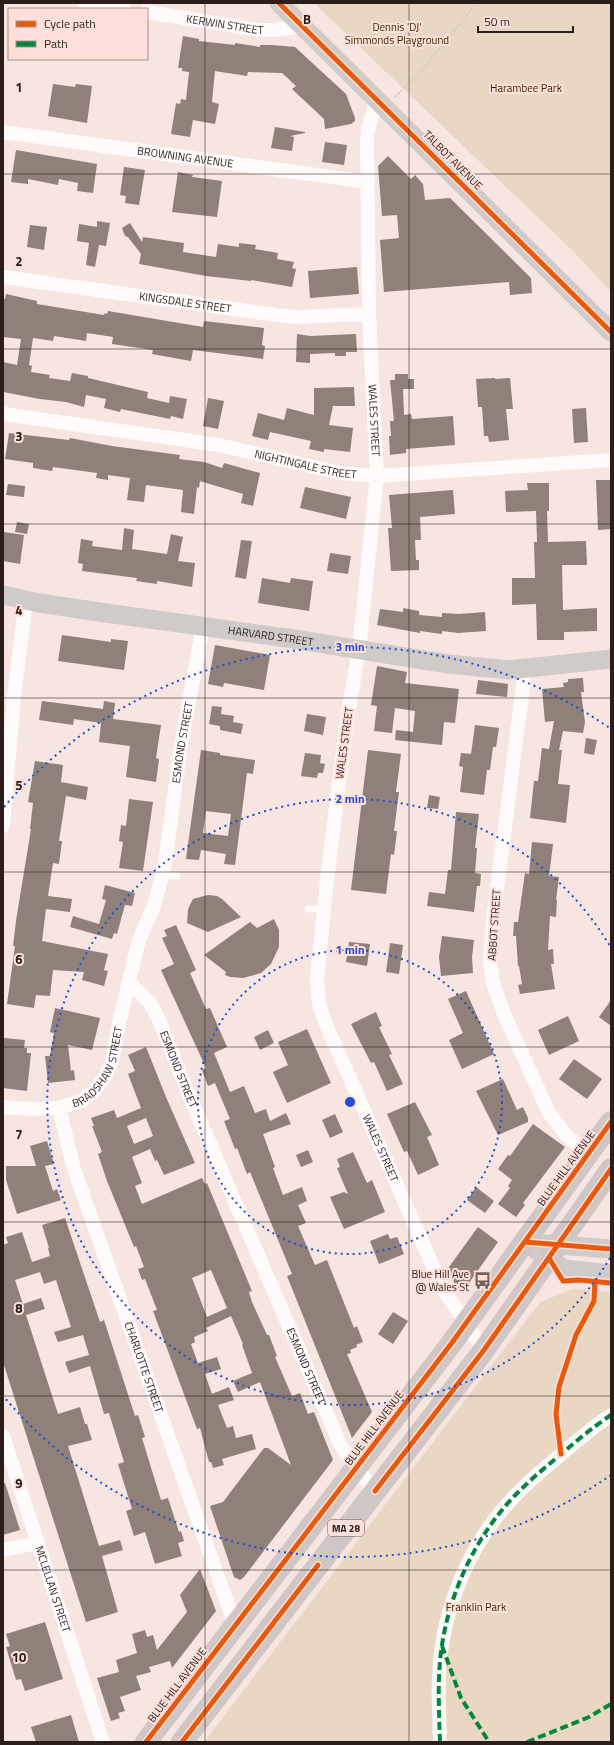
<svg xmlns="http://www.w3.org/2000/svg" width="614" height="1745" font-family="'Titillium Web',sans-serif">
<rect width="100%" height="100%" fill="#f6e5e1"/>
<g fill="#ead7c3">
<path d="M314,3h297v289l-38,-41z"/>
<path d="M573,1289l38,3v450h-407l336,-440z"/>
</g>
<g fill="#8f8079" fill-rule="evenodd">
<path d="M183,36l16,3v2l36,4v-2l25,4v-2h12l23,2 51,47 9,24v3l-4,3 -26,5 -1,-10 -32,-30 4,-3 -14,-13 -34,-1 -1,4 -32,-5 -3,31 7,2 -4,20 -22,-4 -3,17 -19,-3 5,-31 4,1 1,-5 5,1 3,-28 -7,-1v-3h-4z"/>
<path d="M53,84l22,3 1,-3 16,2 -5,37 -39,-7z"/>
<path d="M275,127l30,5v1l-15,3 4,1 -2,14 -21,-3z"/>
<path d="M325,142l22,3 -3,20 -22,-3z"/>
<path d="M16,150l81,14 -4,29 -16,-2 1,-8 -19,-4 -1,6 -30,-6v5l-17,-2z"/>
<path d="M388,156l23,23 4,-4 8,9 2,16 25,-2 81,80 1,15 -22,2 -1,-13 -125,10 -4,-52 19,-2 -2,-23 -15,1 -4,-50z"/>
<path d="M124,167l21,3 -6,35 -14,-2 1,-7 -6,-1z"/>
<path d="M178,172l15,3 -1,2 30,4 -5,36 -45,-5z"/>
<path d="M97,221l13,2 -4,23 -7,-1 -4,22 -9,-2 3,-22 -12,-2 2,-17 18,3z"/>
<path d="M130,223l12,19 1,-5 41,6 -1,9 33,5 2,-13 21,3v-4l17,2 -1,4 23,4 -1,6 17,3 -2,6 4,1 -4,18 -41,-7v1l-45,-5 -67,-12 2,-10 -13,-17 -3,-1 -3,-8z"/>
<path d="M30,225l17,2 -3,23 -17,-3z"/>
<path d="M357,267l2,27 -49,4 -2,-27z"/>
<path d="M6,294l31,7v3l67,11 1,-2 2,1 1,-3 95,16 1,-6 60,7 -2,17 3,1 -2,13 -70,-9 -2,11 -17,-3 -22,-4 1,-4 -41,-6 1,-7 -26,-4 -1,8 -32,-5 -1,5 -20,-3 -4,27 3,1 -1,6 19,3 -1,3 21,3 2,-8 16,3v2l60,14 -1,6 22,5 1,-7 17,3 -4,20 -12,-3 -1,3 -49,-10 -1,3 -16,-4 2,-9 -20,-4 -2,12 -18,-5 -26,-3 -37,-7v-30l14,3 4,-26 -18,-2v-38h2z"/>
<path d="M297,334l13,2 46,-2 1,18h-11v4h-11v-3l-25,1v9l-14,-1z"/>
<path d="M395,374h13v5h6v10h-11l1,26 7,-1 1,5 41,-3 2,29 -49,4v4l-16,2 -1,-19h2l-1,-15h4l-4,-41h5z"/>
<path d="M495,378v1l15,-1 3,31h-7l3,31 -20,2 -1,-6h-4l-2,-29h-4l-2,-28z"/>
<path d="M354,387l1,19h-22l-4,19 24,3 -3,24 -26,-3v3l-15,-3 2,-8 -41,-9 -2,8 -16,-4 6,-23 26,7 3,-12 27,7v-27z"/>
<path d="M208,398l16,3 -6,28 -15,-3z"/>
<path d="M586,408l2,34 -14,1 -2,-34z"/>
<path d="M9,433l60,7 1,-2 42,8 68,9 -1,4 25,3 18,6 2,-5 36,10 -7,33 -12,-3 2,-9 -43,-13 -1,7 -2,-1 -3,27 -13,-2 2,-22 -37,-5 -2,17 -17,-2 3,-22 -22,-3v5l-12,-2 1,-5 -44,-6 -1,4 -19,-3v-5l-28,-4z"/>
<path d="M596,480h15v49l-13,1z"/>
<path d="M527,483h22v28h-2l1,31 38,-1 1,24h-25l1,45 34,-2v23l-33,1v8h-27l-1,-36 -24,1v-27h23l-1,-36h3l-1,-31 -30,1 -1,-21 23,-1z"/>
<path d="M8,484l17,2 -1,11 -18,-2z"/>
<path d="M305,487l46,10 -5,22 -46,-11z"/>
<path d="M453,490l2,24 -35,3 1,23h-6l1,20h3v10l-28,1 -3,-43h4l-3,-33z"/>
<path d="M17,522l12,2 -2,10 -12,-2z"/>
<path d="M124,528l10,2 -2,19 35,5 4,-20 12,3 -5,24 17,2 -3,24 -35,-6v3l-21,-3 1,-3 -55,-7 1,-7 -5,-1 3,-24 12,2 -1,5 30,4z"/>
<path d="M4,532l20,3 -4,29 -17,-3z"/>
<path d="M241,540l11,1 -6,38 -11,-2z"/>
<path d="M330,553l21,3 -3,18 -21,-3z"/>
<path d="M262,578l28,5 1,-5 22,3 -4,30 -51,-8z"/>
<path d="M403,608l16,3v4l23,2v-4l17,1 26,-2 1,19 -28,2 -16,-2v3l-22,-3v2l-43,-8 3,-16 23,3z"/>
<path d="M62,635l49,7v-3l17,2 -4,29 -66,-9z"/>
<path d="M215,645l55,10 -6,35 -40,-7 -1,4 -15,-3z"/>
<path d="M377,666l30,6 -2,11 54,6 -4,34 -11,-1 -2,23 -47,-5 1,-10 17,2 2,-21 -20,-3 -3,25 -18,-2 3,-25 -6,-1z"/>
<path d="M583,678l1,14h-3l4,30 -2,11 -20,-2 -4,19h3l-4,34 12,1 -4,38 -36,-5 4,-37h4l4,-33 7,1 5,-28 -9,1 -3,-33 22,-2 -1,-4 5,-1v-3z"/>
<path d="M478,680l30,4 -1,13 -31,-3z"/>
<path d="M42,701l61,8 1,-8 11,2 -2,16 48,6 -5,33 3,1 -3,23 -30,-5 4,-31 -31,-4 2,-19 -27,-4 -1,6 -34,-5z"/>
<path d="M212,706l10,1 -1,7 13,2 -1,6 10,2 -2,10 -21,-4v-4l-11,-2z"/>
<path d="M307,714l19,3 -3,18 -19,-4z"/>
<path d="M475,725l24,3 -3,19h-3l-3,23h-3l-3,25 -24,-3 3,-25 -4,-1 2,-13 10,1z"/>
<path d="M586,738l11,2 -3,15 -10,-2z"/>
<path d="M201,750l19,3v2l35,5 -2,14 -6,-1 -12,92 -11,-1 2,-10 -25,-4 -2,10 -13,-1zM206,811l25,3 -3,22 -25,-3z"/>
<path d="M368,750l33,4 -5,38h3l-5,39h3l-3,24 -3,-1 -5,40 -35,-4z"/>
<path d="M305,753l16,2 -1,8 5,1 -2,9h-5l-1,5 -16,-2z"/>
<path d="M35,761l28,4 -2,17 27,5 -2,13 -20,-4 -7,45h3l-3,23 -6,-1 -5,33 24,3 -2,13 -24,-3 -4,32 66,13 -4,16 4,1 -4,15 -22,-6 2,-8 -31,-2 -3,26 -14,-1 -2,13 -27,-4 8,-58h-2l3,-25 15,-92h-1l3,-26 -5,-1z"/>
<path d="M429,795l11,2 -2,12 -11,-1z"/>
<path d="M129,799l24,3 -10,69 -24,-3 4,-26 -4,-1 2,-16 5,1z"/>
<path d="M456,812l23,2 -4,34h2l-2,25 6,1 -1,12h-3l-3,26 -47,-6 2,-14 16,2 3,-24h3z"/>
<path d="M532,842l21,2 -4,32 10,1 -3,23h1l-1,17 -6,-1 -2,34 5,-1 1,15h-3l4,25 -35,5 -2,-9 4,-1 -3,-18h-1l-2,-30h-3l1,-14h4l7,-49 4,1z"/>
<path d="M105,885l30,8 -3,13 -7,-1 -8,29 -3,-1 -2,6 -42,-12 3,-11 26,8 7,-24 -4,-1z"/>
<path d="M208,895l9,1 5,3 19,18 -33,15 -21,-9 1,-14 5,-10z"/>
<path d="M274,919l5,11v17l-8,17 -10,9 -18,5 -13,-1 -5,-2 1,-3 -22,-17 46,-33 7,6z"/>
<path d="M176,925l20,45 -6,3 16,36 4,-1 17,39 -13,6 16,39 14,-6 11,27 11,-4 4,12 16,-8 5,11 -28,10 12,33 -2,1 10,27 19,-8 5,14 -9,4 8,18 -8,3 17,39 12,-5 27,68 3,-2 6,16 -7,3 1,2 -7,3 1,3 -4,1 25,58 -20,26 -65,-162 5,-2 -42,-102 -3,2 -10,-26 -2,1 -11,-28 6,-2 -15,-36 -7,3 -6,-16 4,-2 -45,-98 13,-6 -12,-26 5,-2 -3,-6z"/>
<path d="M442,936l32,4 -2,17 1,16 -32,3 -2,-19z"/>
<path d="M349,942l21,2 -3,22 -21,-4z"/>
<path d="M390,943l13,2 -4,29 -13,-2z"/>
<path d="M466,991l28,63 -32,15 -13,-29 14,-7 -15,-34z"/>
<path d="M611,1000v26l-12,-9z"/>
<path d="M55,1008l45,10 -8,32 -24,-5 3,26 3,-1 1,10 -27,3 -3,-27h5l4,-23 -4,-1z"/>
<path d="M376,1012l6,14 -3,1 13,27 -3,1 14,29 -16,7 -13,-29 -3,1 -20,-39z"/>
<path d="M568,1016l11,25 -30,14 -11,-25z"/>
<path d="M307,1029l24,54 -44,20 -14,-31 15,-7 -10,-23z"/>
<path d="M268,1030l6,13 -14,7 -6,-13z"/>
<path d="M4,1038l21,2 -1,8h3v5h4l-4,38 -24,-3z"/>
<path d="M146,1047l20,50 29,66 -31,12 -7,-15 -2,1 -5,-12 -18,8 10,26 -7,3 7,18 60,-26 3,6 2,-1 45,108 -3,1 3,10 15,33h2l8,21 -2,1 17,39 8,-3 8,21 6,-2 19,48 -89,117 -4,3 -6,-3 -24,-71 13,-4 41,-54h4l23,17 -31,-83 -22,10 -5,-11 19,-8 -10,-28 1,-1 -12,-28 -25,12 2,3 -14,6 1,5 -4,2 7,19 19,-6 4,12 -16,5 7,20 17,-7 5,13 -16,5 9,23 6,-2 3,12 16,-4 4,15 -34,10 2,6 -11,3 -2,-6h-2l-9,-34 -3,1 -44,-118 4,-1 -12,-31 -3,1 -4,-11 6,-2 -8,-21 -2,1 -27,-66 -9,-27 4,-2 -10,-26h2l-3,-8 23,-8 3,8 24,-10 -13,-34 7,-3 -7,-16zM146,1118l7,18 -19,8 -7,-18zM211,1270l16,38 -20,9 -15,-39z"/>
<path d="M574,1059l28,20 -15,20 -28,-20z"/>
<path d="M503,1079l14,31 6,-3 5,11v4l-30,13 -22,-44z"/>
<path d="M415,1102l17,33 -5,2 12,28 -21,10 -11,-24 -3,1 -17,-38z"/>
<path d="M335,1114l8,18 -13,6 -8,-18z"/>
<path d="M533,1124l32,23 -42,56 2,2 -9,12 -18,-13 12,-16 -2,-2 4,-6 -14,-11 10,-14 2,1z"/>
<path d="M47,1141l7,23 -9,2 8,25 4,-2 4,11 -44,14 -11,-34v-14h30l-6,-20z"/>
<path d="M308,1150l5,12 -12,5 -5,-12z"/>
<path d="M353,1152l14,31 5,-3 13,32 -41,17 -14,-32 14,-5 4,2 -11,-26 3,-1 -3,-8z"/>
<path d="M476,1187l18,14 -9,12 -18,-13z"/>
<path d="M65,1218l35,104 4,-2 31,96 3,-1 7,22 -3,1 19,62 7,-2 11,34 2,-1 3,10 -6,2 4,13 -27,8 -10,-32 -11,4 -8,-25 6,-2 -14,-45 6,-2 -15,-49 -5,1 -14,-48 -21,7 -4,-11 24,-7 -6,-20 -25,7 -4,-10 17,-5 -15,-47 -12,4 -4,-12 -25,8 8,24 18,-6 4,11 -19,6 32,99 22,-7 5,17h2l5,16 -24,6 31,100 21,-6 3,10 -21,6 16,56 -32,10 -83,-260v-117l5,-2 -2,-6 16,-5 10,30 18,-6 -2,-8h1l-7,-23z"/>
<path d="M478,1227l20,15 -34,48 -8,-2 -7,-21z"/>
<path d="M388,1234l2,5 7,-2 7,17 -25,10 -9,-23z"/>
<path d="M393,1312l15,9 -15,23 -15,-10z"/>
<path d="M3,1483h2l15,47 -17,5z"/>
<path d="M200,1569l16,42 -44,57 -2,-7 -21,6 2,5 -15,4 5,14 -21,7 5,14 -7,2 2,5 -9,3 -14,-43 22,-6 -3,-12 21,-7 -5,-19 13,-4 2,7 6,-2 4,15 30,-38 -7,-17z"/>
<path d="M45,1622l18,57 -38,12 -4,-12 -5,1 -10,-33 4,-1 -4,-12z"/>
<path d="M71,1715l8,27h-43l-5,-15z"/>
</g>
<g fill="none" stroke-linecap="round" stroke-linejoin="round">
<path stroke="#d3cecd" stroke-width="2.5" stroke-dasharray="2 2" stroke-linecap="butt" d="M395,97l25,-24 57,-70"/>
<g stroke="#fefbfa" stroke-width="7">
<path d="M163,875l14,1"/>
<path d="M308,909h16"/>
</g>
<g stroke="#fefbfa" stroke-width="14">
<path d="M85,3l39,6"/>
<path id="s1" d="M147,12l112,18h15l29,-4"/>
<path id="s2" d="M377,99l-9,31 -1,8 2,176 8,162 -18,174 -12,69 -19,152 -11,108 2,24 6,19 118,267 41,61"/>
<path id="s3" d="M3,132l365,50"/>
<path id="s4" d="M3,277l274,38 19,2 73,-3"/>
<path id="s5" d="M3,414l216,31 121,28 37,3 234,-16"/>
<path d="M522,670l2,9 -30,233 -4,48 3,23 11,31 45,99 18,23 22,17"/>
<path d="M3,826l11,-130 12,-95"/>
<path id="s6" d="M129,982l21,21 9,17 29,73 152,351 11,17 24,30"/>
<path id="s7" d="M3,1107l30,2 26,-1 22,-7 13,-10 12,-16 6,-14 7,-38 20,-83 15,-34 11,-42 15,-113 23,-125"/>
<path id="s8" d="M59,1108l15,61 161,456"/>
<path id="s9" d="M3,1436l100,306"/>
<path d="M3,1550l35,-7"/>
<path d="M440,1742c-1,-33 -3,-65 2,-97 7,-46 27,-93 56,-130 17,-22 39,-41 61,-59 16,-14 34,-29 52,-41"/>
</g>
<g stroke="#d0cac9" stroke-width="19">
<path d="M279,3l332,329"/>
<path id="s10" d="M3,595l36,8 67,10 188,26 154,25 61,6 102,-11"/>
<path d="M525,1242l39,27 47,5"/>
<path d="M546,1244l65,5"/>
</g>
<g stroke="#d0c6c6" stroke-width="22">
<path d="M146,1742l305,-398 160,-222"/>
<path d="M182,1742l302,-392 127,-181"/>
</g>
<g stroke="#00873e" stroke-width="4" stroke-dasharray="8 4" stroke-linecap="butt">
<path d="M442,1646l19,52 28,44"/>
<path d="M440,1742c-1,-33 -3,-65 2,-97 7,-46 27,-93 56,-130 17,-22 39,-41 61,-59 16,-14 34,-29 52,-41"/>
<path d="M527,1742l62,-25 22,-13"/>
</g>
<defs>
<g id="cycleway">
<path d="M279,3l332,329"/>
<path d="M525,1242l86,7"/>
<path d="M549,1258l14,23 16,-1 32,3"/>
<path d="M561,1454l-5,-40 3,-27 17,-52 18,-34 1,-20"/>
<path d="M375,1491l109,-141 127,-181"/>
<path d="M146,1742l305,-398 160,-222"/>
<path d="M182,1742l136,-177"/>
</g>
</defs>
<use href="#cycleway" stroke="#fedfd9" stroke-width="8"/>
<use href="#cycleway" stroke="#e8590c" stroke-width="5"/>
</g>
<path fill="none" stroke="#2a1d1a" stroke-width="1" stroke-opacity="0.55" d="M205,3v1739M409,3v1739M3,174h608M3,349h608M3,524h608M3,698h608M3,872h608M3,1047h608M3,1222h608M3,1396h608M3,1570h608"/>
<g fill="none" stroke="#1d4ed8" stroke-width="2" stroke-dasharray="2 4">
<circle cx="350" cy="1102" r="152"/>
<path d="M610 1258A303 303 0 1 1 610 946"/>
<path d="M611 1475A455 455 0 0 1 4 1397M4 807A455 455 0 0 1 611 729"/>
</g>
<defs>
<symbol id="bus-bare" viewBox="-9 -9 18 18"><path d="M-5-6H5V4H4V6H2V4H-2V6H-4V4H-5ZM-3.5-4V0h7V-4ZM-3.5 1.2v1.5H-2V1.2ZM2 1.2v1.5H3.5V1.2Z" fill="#716360" stroke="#fedfd9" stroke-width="2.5" paint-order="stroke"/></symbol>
</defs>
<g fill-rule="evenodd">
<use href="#bus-bare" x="470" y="1268" width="25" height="25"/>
</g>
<g text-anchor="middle" stroke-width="4" stroke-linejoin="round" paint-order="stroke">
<rect fill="#fedfd9" stroke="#6a5753" stroke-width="1" x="328" y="1520" width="36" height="16" rx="3"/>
<g font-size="10" font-weight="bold" fill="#2a1d1a">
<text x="346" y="1532">MA 28</text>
</g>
<g font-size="11" fill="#2a1d1a" stroke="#fedfd9">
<text dy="4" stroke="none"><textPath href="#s1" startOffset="79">KERWIN STREET</textPath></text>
<text dy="4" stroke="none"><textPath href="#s3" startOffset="184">BROWNING AVENUE</textPath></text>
<text transform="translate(453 160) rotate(45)" y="4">TALBOT AVENUE</text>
<text dy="4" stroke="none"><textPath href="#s4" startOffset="184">KINGSDALE STREET</textPath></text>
<text dy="4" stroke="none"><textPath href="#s2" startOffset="323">WALES STREET</textPath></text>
<text dy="4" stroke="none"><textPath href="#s5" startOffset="307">NIGHTINGALE STREET</textPath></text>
<text dy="4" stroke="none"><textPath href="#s10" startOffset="271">HARVARD STREET</textPath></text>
<text dy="4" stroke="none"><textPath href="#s7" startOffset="458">ESMOND STREET</textPath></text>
<text transform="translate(344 743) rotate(-82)" y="4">WALES STREET</text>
<text transform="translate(494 925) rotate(-86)" y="4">ABBOT STREET</text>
<text dy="4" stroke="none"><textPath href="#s7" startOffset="118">BRADSHAW STREET</textPath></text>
<text dy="4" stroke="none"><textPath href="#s6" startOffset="102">ESMOND STREET</textPath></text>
<text dy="4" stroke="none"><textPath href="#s2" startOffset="1067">WALES STREET</textPath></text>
<text transform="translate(566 1168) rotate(-54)" y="4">BLUE HILL AVENUE</text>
<text dy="4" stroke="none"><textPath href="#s8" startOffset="273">CHARLOTTE STREET</textPath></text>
<text dy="4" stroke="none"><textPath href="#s6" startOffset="425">ESMOND STREET</textPath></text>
<text transform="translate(374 1428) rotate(-53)" y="4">BLUE HILL AVENUE</text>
<text dy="4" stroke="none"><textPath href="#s9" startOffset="161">MCLELLAN STREET</textPath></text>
<text transform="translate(177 1685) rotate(-53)" y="4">BLUE HILL AVENUE</text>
</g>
<g font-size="11" fill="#3a2602" stroke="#fedfd9">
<text x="397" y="31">Dennis 'DJ'<tspan x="397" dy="13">Simmonds Playground</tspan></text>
<text x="526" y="92">Harambee Park</text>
<text x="476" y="1611">Franklin Park</text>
</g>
<g font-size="11" fill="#2a1d1a" stroke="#fedfd9" text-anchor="end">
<text x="469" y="1278">Blue Hill Ave<tspan x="469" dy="13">@ Wales St</tspan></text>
</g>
</g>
<g font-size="13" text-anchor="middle" font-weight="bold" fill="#2a1d1a" stroke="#fedfd9" stroke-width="4" stroke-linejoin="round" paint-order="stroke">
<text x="307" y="24">B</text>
<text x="19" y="92">1</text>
<text x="19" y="266">2</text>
<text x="19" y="441">3</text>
<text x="19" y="615">4</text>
<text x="19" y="790">5</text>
<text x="19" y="964">6</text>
<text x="19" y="1139">7</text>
<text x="19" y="1313">8</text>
<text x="19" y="1488">9</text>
<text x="19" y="1662">10</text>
</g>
<circle cx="350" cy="1102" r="6" fill="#1d4ed8" stroke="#fedfd9" stroke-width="2"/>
<g font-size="12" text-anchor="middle" font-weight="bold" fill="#1d4ed8" stroke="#fedfd9" stroke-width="4" stroke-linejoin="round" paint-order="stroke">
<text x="350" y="651">3 min</text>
<text x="350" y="803">2 min</text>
<text x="350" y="954">1 min</text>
</g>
<rect width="614" height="1745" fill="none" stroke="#2a1d1a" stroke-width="8"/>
<rect x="8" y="8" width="140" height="52" fill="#fedfd9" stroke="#a9918d"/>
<rect x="16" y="21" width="20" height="6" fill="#e8590c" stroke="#a9918d"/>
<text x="44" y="28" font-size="12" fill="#2a1d1a">Cycle path</text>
<rect x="16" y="41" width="20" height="6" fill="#00873e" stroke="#a9918d"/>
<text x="44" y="48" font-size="12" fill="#2a1d1a">Path</text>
<path d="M478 26v6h95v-6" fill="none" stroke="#2a1d1a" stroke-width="2"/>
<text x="484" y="26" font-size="12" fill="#2a1d1a" stroke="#fedfd9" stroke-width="3" paint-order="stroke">50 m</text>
</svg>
